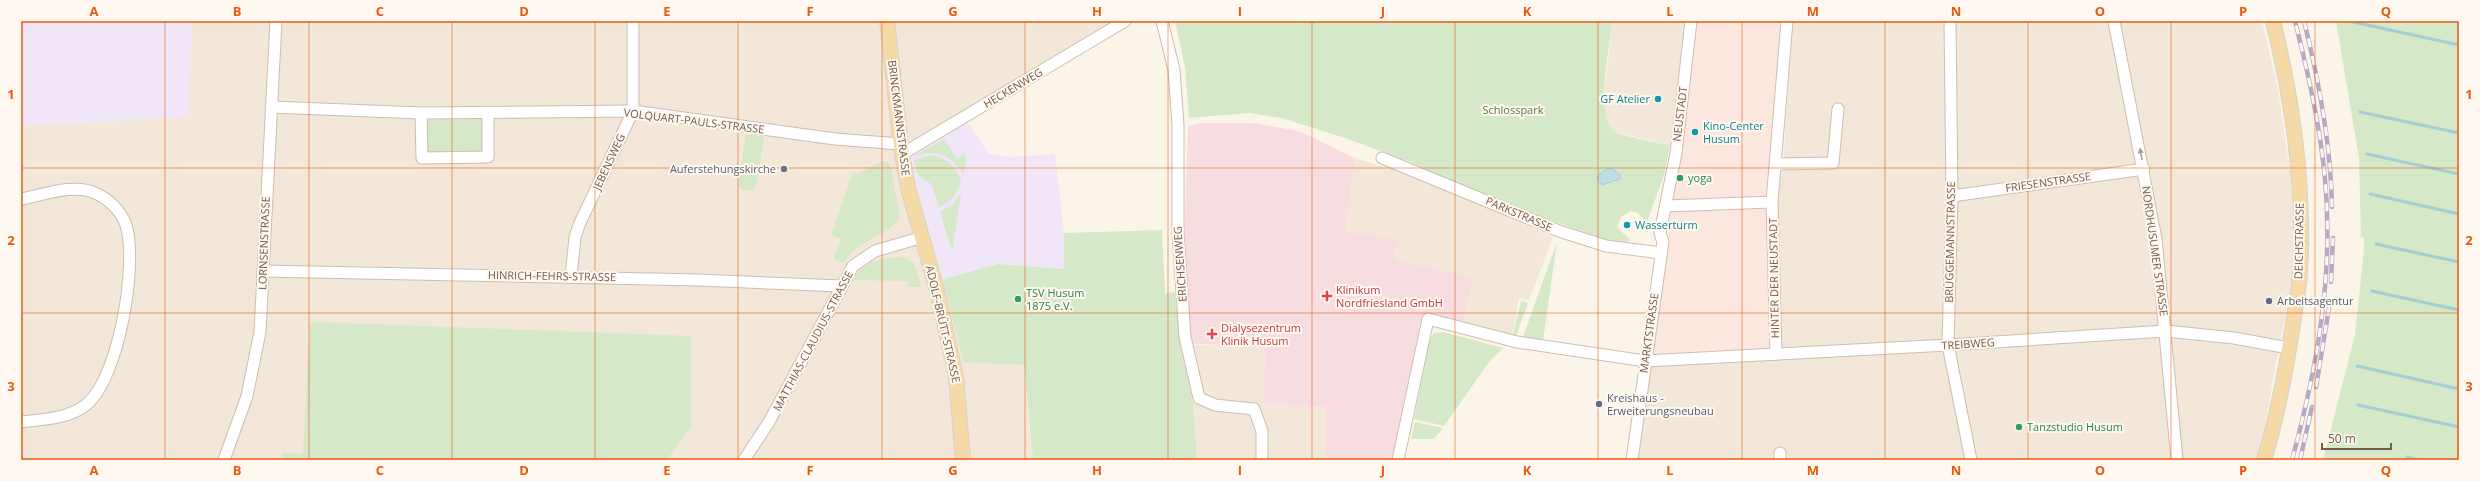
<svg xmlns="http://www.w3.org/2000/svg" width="2480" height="481" font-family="'Open Sans',sans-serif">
<rect width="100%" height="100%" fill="#fbf4e9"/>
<g fill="#f2e7d8">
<path d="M21,21h1107l-219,136 34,122 20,83 61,3 9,95h-1012z"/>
<path d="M1612,21h73l-15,124 -55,-13 -7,-6 -4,-26z"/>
<path d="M1792,21h470l16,68 13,92 4,80 -31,169 -8,30h-618l13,-97 126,-179 6,-16z"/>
<path d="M1355,158l57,17 141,62 -24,63 -10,-2 -7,38 -49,-13 10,-46 -79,-17 4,-19 -53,-10z"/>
<path d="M1181,345h61l23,5 -2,53 63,4 -1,53h-128l-4,-57z"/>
</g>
<g fill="#fbe7de">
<path d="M1692,21h92l-13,179 -101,4z"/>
<path d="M1771,204l3,148 -123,6 21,-149z"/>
</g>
<g fill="#f1e6f8">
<path d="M21,21h171l-4,96 -167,9z"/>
<path d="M966,121l23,33 22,3 44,-3 9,79v36l-66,-5 -55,15 -34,-122z"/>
</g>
<path fill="#f8dde0" d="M1202,123h51l46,8 56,27 -10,73 53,9 -4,20 79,17 -10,46 -39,-8 -29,145h-70l1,-53 -63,-4 2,-53 -23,-5 -53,-1 -5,-95 4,-123z"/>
<g fill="#d5e8c8">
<path d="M1175,21h437c-2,23 -17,96 2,110 6,5 45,12 56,14l-6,30 -17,47 -11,-10 -6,-1 -9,6 -4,10 13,13 -3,2 -19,-2 -108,-37 -87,-40 -65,-24 -66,-21 -32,-5 -61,5 -4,-51z"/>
<path d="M2336,21h123v439h-136l32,-125 9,-85v-12l-3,-1 -2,-79z"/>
<path d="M482,119l1,34 -57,1v-34z"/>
<path d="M746,134l18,3 -8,49 -4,5 -9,-1 -5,-5z"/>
<path d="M944,139l13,20 7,-5 2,3 -2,17c-16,-20 -25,-25 -50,-18z"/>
<path d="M933,155c16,5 23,11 28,27 -5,13 -9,19 -22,25l-8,-23 -13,-9 -4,-15z"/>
<path d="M883,161l7,3 1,5 9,48c-12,21 -41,20 -56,46l-10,-4 7,-20 -10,-4 22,-63 5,2z"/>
<path d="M961,194l-9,58 -12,-41 11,-5z"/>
<path d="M1162,230l3,63 10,-1 6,53 12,58 4,57h-164l-9,-95 -61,-3 -20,-83 55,-15 66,5v-36z"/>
<path d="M1557,242l-14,99 -20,-4z"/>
<path d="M904,257l10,6 7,24h-12l-2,-6 -53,-1c7,-19 32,-23 50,-23z"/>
<path d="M1521,301l7,2 -12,33 -3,-1z"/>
<path d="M310,322l381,14v91l-24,33h-385l1,-7 20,1z"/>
<path d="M1443,332l60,16 -14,14 -45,64 -30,-7 15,-79 5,-7z"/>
<path d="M1415,422l28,6 -9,11h-23z"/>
</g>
<path fill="#bfdee4" stroke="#a5cdd5" d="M1612,168l8,7v4l-18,6 -5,-5 1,-4 7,-6z"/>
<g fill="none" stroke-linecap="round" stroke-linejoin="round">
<g stroke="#a5cdd5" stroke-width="3">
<path d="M2349,21l110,24"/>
<path d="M2360,112l99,21"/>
<path d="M2367,154l92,20"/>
<path d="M2370,194l89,20"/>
<path d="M2376,244l83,18"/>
<path d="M2372,291l87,19"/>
<path d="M2357,366l102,23"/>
<path d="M2358,405l101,22"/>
<path d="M2407,457l12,3"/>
</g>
<defs>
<g id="minor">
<path d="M1162,21l12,49 4,55v107l7,105 14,61 16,7 39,4 8,22v29"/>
<path d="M1950,21l2,175 -4,149 23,115"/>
<path d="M2114,21l42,218 21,221"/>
<path d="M271,107l150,6 212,-2 202,28 65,5"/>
<path d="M421,113l1,45 66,-1v-45"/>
<path d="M902,154l223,-133"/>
<path d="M1382,158l177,73 47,15 55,7"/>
<path d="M1776,164l57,-1 5,-54"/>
<path d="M1952,196l192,-27"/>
<path d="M21,199c22,-4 53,-16 74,-6 14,6 26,18 31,32 12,39 -7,152 -39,179 -18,15 -43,15 -66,18"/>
<path d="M1666,206l106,-4"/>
<path d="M263,271l436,9 142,6"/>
<path d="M571,277l4,-40 4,-12 54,-114v-90"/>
<path d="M1776,354l-4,-152 15,-181"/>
<path d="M1780,453v7"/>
<path d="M224,460l23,-64 13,-64 16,-311"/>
<path d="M744,460l25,-38 84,-156 22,-15 48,-14"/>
<path d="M1398,460l30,-141 89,23 128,19 303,-16 218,-14 68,7 55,10"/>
<path d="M1632,460l31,-218 -3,-9 16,-80 15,-132"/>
</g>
<g id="major">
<path d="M887,21l15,133 6,34 29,102 19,87 7,83"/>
<path d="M2264,460c14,-45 22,-90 29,-136 2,-17 6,-34 7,-51 5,-84 -7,-171 -27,-252"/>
</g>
</defs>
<use href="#minor" stroke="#cdbdb0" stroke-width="13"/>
<use href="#major" stroke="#d8d1cd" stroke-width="16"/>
<use href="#minor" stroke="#fff" stroke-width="11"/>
<use href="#major" stroke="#f5d9a7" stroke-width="14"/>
<defs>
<g id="rail">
<path d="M2304,21c15,60 27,123 28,186"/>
<path d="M2331,282l2,-44"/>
<path d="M2316,387l14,-85"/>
<path d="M2292,460c25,-92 42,-185 33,-281 -5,-54 -17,-106 -30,-158"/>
<path d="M2300,460l12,-53"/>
</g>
</defs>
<use href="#rail" stroke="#b8a7c5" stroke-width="4.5"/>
<use href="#rail" stroke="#fef8f0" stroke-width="3" stroke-dasharray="9" stroke-linecap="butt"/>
</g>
<defs><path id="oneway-solid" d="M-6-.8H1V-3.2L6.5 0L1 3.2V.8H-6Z"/></defs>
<use fill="#ac9d95" href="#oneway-solid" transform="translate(2141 154) rotate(-101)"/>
<path fill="none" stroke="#e8590c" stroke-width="1" stroke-opacity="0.55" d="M165,21v439M309,21v439M452,21v439M595,21v439M738,21v439M882,21v439M1025,21v439M1168,21v439M1312,21v439M1455,21v439M1598,21v439M1742,21v439M1885,21v439M2028,21v439M2171,21v439M2315,21v439M21,168h2438M21,313h2438"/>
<g fill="#0f9aa8" stroke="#fef8f0" stroke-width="1.5">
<circle cx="1658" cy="99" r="4"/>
<circle cx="1695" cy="132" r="4"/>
<circle cx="1627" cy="225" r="4"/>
</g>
<circle fill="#6b7280" stroke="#fef8f0" stroke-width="1.5" cx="784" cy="169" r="4"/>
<g fill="#2e9e5b" stroke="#fef8f0" stroke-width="1.5">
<circle cx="1680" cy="178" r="4"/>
<circle cx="1018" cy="299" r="4"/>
<circle cx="2019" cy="427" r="4"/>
</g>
<g fill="#e0444e" stroke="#fef8f0" stroke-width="1.5">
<path d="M1325 290h4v4h4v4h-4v4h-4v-4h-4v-4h4z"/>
<path d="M1210 328h4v4h4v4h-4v4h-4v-4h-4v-4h4z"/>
</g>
<g fill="#5c6f8a" stroke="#fef8f0" stroke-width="1.5">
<circle cx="2269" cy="301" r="4"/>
<circle cx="1599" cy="404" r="4"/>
</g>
<g text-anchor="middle" stroke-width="4" stroke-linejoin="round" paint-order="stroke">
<g font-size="11" fill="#745c4e" stroke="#fef8f0">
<text transform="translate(1013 88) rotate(-31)" y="4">HECKENWEG</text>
<text transform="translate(1680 114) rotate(-83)" y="4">NEUSTADT</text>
<text transform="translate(899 118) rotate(83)" y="4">BRINCKMANNSTRASSE</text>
<text transform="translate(694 121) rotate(7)" y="4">VOLQUART-PAULS-STRASSE</text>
<text transform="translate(609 162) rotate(-65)" y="4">JEBENSWEG</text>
<text transform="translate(2048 182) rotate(-8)" y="4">FRIESENSTRASSE</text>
<text transform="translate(1519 214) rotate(23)" y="4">PARKSTRASSE</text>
<text transform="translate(2299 241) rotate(-89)" y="4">DEICHSTRASSE</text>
<text transform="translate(1950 242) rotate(-89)" y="4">BRÜGGEMANNSTRASSE</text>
<text transform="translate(264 243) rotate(-88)" y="4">LORNSENSTRASSE</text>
<text transform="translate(2155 251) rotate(82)" y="4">NORDHUSUMER STRASSE</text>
<text transform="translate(1180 264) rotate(-94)" y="4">ERICHSENWEG</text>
<text transform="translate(552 276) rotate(1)" y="4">HINRICH-FEHRS-STRASSE</text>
<text transform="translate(1774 278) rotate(-91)" y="4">HINTER DER NEUSTADT</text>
<text transform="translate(943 324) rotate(77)" y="4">ADOLF-BRÜTT-STRASSE</text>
<text transform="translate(1649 333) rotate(-82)" y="4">MARKTSTRASSE</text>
<text transform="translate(813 341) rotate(-62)" y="4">MATTHIAS-CLAUDIUS-STRASSE</text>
<text transform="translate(1968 344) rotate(-4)" y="4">TREIBWEG</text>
</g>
<g font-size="11" fill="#0d838f" stroke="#fef8f0" text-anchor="start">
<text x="1650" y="103" text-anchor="end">GF Atelier</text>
<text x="1703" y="130">Kino-Center<tspan x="1703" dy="13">Husum</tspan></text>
<text x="1635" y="229">Wasserturm</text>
</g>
<g font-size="11" fill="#557947" stroke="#fef8f0">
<text x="1513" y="114">Schlosspark</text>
</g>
<g font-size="11" fill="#5b616d" stroke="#fef8f0" text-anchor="end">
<text x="776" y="173">Auferstehungskirche</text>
</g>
<g font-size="11" fill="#27864d" stroke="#fef8f0" text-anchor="start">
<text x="1688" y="182">yoga</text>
<text x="1026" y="297">TSV Husum<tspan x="1026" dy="13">1875 e.V.</tspan></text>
<text x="2027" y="431">Tanzstudio Husum</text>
</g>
<g font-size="11" fill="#be3a42" stroke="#fef8f0" text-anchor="start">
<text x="1336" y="294">Klinikum<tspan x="1336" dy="13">Nordfriesland GmbH</tspan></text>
<text x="1221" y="332">Dialysezentrum<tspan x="1221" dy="13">Klinik Husum</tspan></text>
</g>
<g font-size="11" fill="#4e5e75" stroke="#fef8f0" text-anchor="start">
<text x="2277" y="305">Arbeitsagentur</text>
<text x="1607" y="402">Kreishaus -<tspan x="1607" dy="13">Erweiterungsneubau</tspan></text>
</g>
</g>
<rect width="2480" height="481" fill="none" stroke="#fef8f0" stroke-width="44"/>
<path d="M2322 443v6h69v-6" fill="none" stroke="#745c4e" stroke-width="2"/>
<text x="2328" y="443" font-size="12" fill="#745c4e" stroke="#fef8f0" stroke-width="3" paint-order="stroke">50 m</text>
<rect x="22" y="22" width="2436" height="437" fill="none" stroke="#e8590c" stroke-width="1.5"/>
<g font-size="13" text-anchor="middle" font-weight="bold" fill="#e8590c">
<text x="94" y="16">A</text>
<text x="237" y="16">B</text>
<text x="380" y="16">C</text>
<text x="524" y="16">D</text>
<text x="667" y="16">E</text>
<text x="810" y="16">F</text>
<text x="953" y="16">G</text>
<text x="1097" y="16">H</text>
<text x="1240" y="16">I</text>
<text x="1383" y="16">J</text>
<text x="1527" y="16">K</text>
<text x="1670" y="16">L</text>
<text x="1813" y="16">M</text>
<text x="1956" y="16">N</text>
<text x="2100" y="16">O</text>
<text x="2243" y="16">P</text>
<text x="2386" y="16">Q</text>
<text x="11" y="99">1</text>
<text x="2469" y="99">1</text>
<text x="11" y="245">2</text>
<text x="2469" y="245">2</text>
<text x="11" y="391">3</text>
<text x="2469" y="391">3</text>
<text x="94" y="475">A</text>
<text x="237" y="475">B</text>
<text x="380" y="475">C</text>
<text x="524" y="475">D</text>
<text x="667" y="475">E</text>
<text x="810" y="475">F</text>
<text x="953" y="475">G</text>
<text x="1097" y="475">H</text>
<text x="1240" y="475">I</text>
<text x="1383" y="475">J</text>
<text x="1527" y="475">K</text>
<text x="1670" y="475">L</text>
<text x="1813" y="475">M</text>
<text x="1956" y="475">N</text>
<text x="2100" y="475">O</text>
<text x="2243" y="475">P</text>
<text x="2386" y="475">Q</text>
</g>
</svg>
